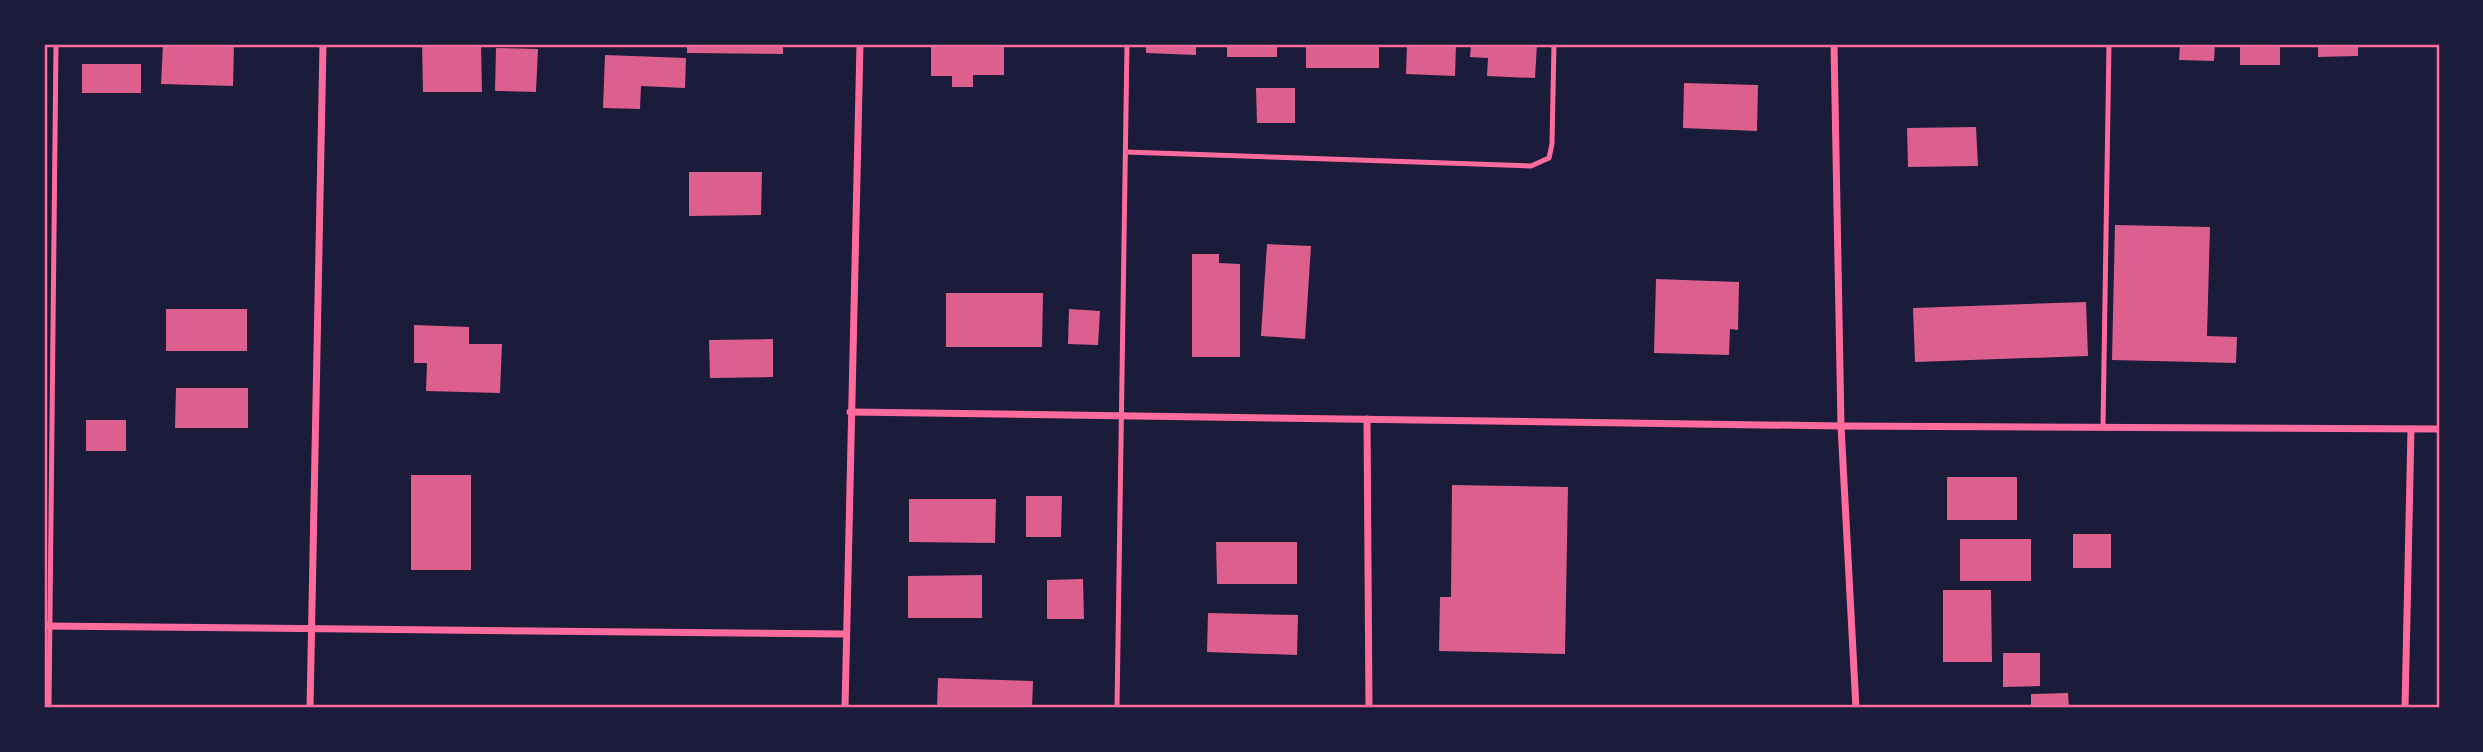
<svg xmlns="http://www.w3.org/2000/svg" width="2483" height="752" font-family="Merriweather,serif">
<rect width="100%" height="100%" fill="#1b1b3a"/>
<g fill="#dd5f8e">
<path d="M163,44l71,1 -1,41 -72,-2z"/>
<path d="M422,44h59l1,48h-59z"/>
<path d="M687,44h96v10l-96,-1z"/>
<path d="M931,44h73v31h-31v12h-21v-11h-21z"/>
<path d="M1146,44h50v11l-50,-2z"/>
<rect x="1227" y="44" width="50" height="13"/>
<rect x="1306" y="44" width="73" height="24"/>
<path d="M1407,44h49l-1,32 -49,-2z"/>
<path d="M1471,44h66l-2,34 -48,-2 1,-18 -18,-1z"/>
<path d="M2180,44h35l-1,17 -35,-1z"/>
<rect x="2240" y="44" width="40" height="21"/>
<path d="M2318,44h40v12l-40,1z"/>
<path d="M496,48l42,1 -2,43 -41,-1z"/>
<path d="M605,55l81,3 -1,30 -44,-2 -1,23 -37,-1z"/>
<rect x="82" y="64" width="59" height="29"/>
<path d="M1684,83l74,2 -1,46 -74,-3z"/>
<path d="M1256,88h39v35h-38z"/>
<path d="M1976,127l2,39 -70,1 -1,-39z"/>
<path d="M689,172h73l-1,43 -72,1z"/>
<path d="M2115,225l95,2 -3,109 30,1 -1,26 -124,-3z"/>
<path d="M1267,244l44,2 -6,93 -44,-3z"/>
<path d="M1192,254h27v9l21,1v93h-48z"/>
<path d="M1656,279l83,3 -1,48 -8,-1 -1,26 -75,-2z"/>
<path d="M946,293h97l-1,54h-96z"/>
<path d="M2086,302l2,54 -173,6 -2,-54z"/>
<rect x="166" y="309" width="81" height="42"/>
<path d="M1069,309l31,2 -2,34 -30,-1z"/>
<path d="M414,325l55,2v17h33l-2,49 -74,-2 1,-28h-13z"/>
<path d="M773,339v38l-63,1 -1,-38z"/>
<path d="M176,388h72v40h-73z"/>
<rect x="86" y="420" width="40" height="31"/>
<rect x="411" y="475" width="60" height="95"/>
<rect x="1947" y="477" width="70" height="43"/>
<path d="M1452,485l116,2 -3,167 -126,-3 1,-54h11z"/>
<path d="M1026,496h36l-1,41h-35z"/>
<path d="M909,499h87l-1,44 -86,-1z"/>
<rect x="2073" y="534" width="38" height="34"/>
<rect x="1960" y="539" width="71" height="42"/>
<path d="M1216,542h81v42h-80z"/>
<path d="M982,575v43h-74v-42z"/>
<path d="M1083,579l1,40h-37v-39z"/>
<path d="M1943,590h48l1,72h-49z"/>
<path d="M1208,613l90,2 -1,40 -90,-3z"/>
<path d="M2003,653h37v33l-37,1z"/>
<path d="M938,678l95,3 -1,27h-95z"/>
<path d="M2068,693l1,15h-38v-14z"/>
</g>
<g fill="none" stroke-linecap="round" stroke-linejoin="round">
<g stroke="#ff6b9d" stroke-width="5">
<path d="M1126,152l405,14 18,-8 3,-14 2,-100"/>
<path d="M2103,427l6,-383"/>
<path d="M49,708l7,-664"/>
<path d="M1117,708l10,-664"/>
</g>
<g stroke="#ff6b9d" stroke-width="7">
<path d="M1834,44l7,382 15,282"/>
<path d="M850,412l991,14 598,3"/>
<path d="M1367,419l2,289"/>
<path d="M44,626l801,8"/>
<path d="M310,708l13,-664"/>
<path d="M845,708l15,-664"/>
<path d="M2405,708l6,-279"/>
</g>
</g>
<rect width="2483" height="752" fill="none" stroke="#1b1b3a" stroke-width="91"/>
<rect x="46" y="46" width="2392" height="660" fill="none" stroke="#ff6b9d" stroke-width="2.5"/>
</svg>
